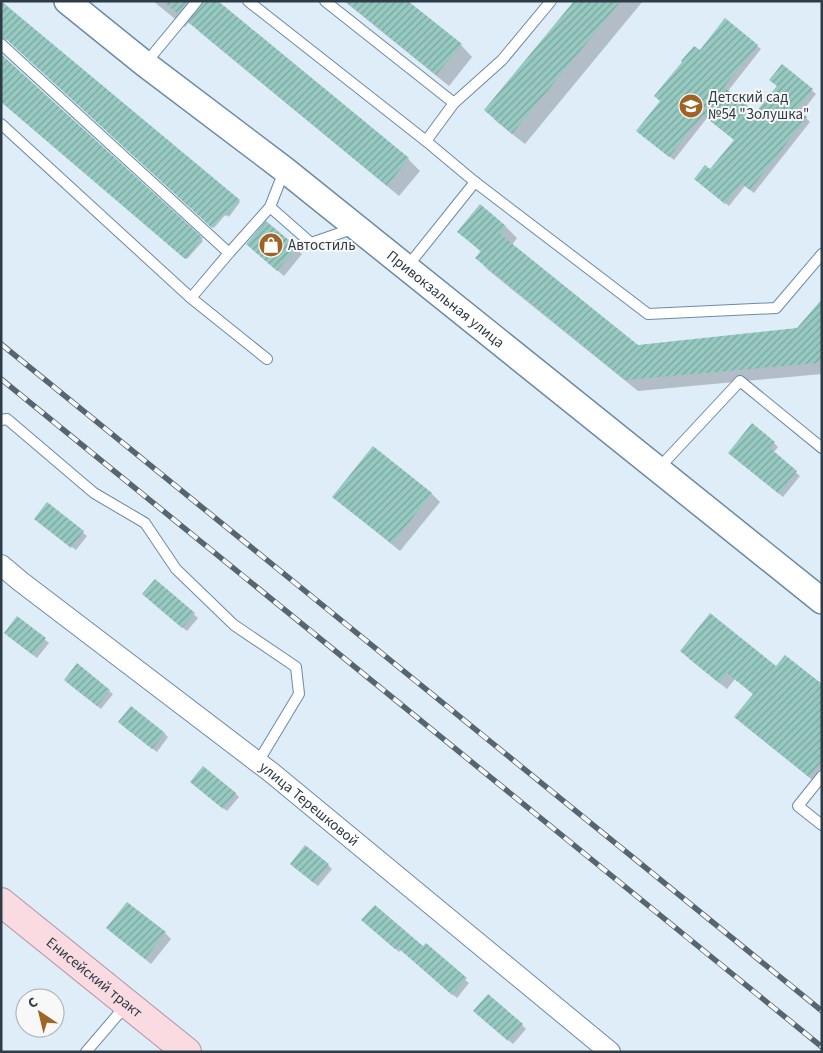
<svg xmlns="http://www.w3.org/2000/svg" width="823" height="1053" font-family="'Source Sans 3',sans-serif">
<defs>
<pattern id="building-hatch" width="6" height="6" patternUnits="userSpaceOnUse" patternTransform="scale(1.25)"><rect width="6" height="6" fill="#96c9c0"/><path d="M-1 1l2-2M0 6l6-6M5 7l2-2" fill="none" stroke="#7ba49e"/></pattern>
</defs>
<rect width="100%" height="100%" fill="#dfedf9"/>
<g fill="#0003">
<path d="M153,1h63l192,158 12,12 -21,25 -197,-162 -11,-11 -1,1 -2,-1 -3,4z"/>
<path d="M344,1h62l55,44 11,12 -23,29z"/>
<path d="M576,1h67l-118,143 -28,-22 -11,-12z"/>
<path d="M1,2l238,199 1,1 -11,15 -3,-3 -12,14 -205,-188 -8,-1z"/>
<path d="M725,20l36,29 -33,42 28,23 22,-28 4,-21 34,29 -15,19 9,9 -56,71 -9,-7 -16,20 -30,-24 12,-11 24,-31 -28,-22 -33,42 -32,-25 58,-83z"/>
<path d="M1,55l202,186 -16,18 -186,-158z"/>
<path d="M267,223l35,31 -18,22 -30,-26z"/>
<path d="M506,227l11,11 -5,7 126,102 160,-18 24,-28v73l-184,17 -150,-121 -11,-12 4,-6 -22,-20z"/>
<path d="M774,443l4,4 -5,6 27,23 -17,21 -50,-41z"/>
<path d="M373,447l59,47 8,8 -40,49 -58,-47z"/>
<path d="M48,504l39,32 -11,14 -36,-27z"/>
<path d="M155,581l43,37 -11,13 -39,-33z"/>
<path d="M17,617l32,26 -12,15 -28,-21z"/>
<path d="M688,658l88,10 46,18v90l-6,7 -73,-59 11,-29 -19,-16 -8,10z"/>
<path d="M69,684l40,7 4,3 -12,15z"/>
<path d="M123,726l41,7 4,4 -11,15z"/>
<path d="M196,786l39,7 4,4 -12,14z"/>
<path d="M328,865l4,4 -14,17 -23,-18z"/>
<path d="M367,924l56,24 46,35 -12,15 -56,-48 -2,2z"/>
<path d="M165,933l6,6 -20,25 -37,-30z"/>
<path d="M479,1015l43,10 4,4 -13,15z"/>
</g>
<g fill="url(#building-hatch)">
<path d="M1,1l239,199 -14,16 -2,-2 -12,14 -206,-189 -5,-2z"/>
<path d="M163,1h25l-10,13z"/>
<path d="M204,1h14l191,157 -22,28 -199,-164 14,-17z"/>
<path d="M345,1h63l54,43 -26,31z"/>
<path d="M574,1h47l-109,133 -28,-24z"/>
<path d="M725,18l33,27 -34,42 32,25 21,-26 -8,-6 13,-16 31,25 -16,20 10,8 -57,73 -9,-7 -16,21 -31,-25 11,-14 5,4 24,-29 -31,-25 -34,42 -33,-26 24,-30 -6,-5 28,-34 -1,-1 13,-15 6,4z"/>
<path d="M1,54l202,184 -18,21 -184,-157z"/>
<path d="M480,204l26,22 -6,8 138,111 159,-17 25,-29v58l-5,6 -192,17 -150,-122 6,-7 -24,-19z"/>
<path d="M266,221l31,26 -20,24 -31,-27z"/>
<path d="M752,423l23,19 -5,6 27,23 -18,23 -51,-41z"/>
<path d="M373,446l59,47 -40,51 -60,-47z"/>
<path d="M47,502l37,29 -13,17 -37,-29z"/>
<path d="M155,579l40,34 -13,15 -40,-34z"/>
<path d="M710,613l66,53 9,-11 37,29v77l-13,16 -75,-60 19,-23 -26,-21 -8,10 -39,-32z"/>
<path d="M17,616l29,22 -13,17 -29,-22z"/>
<path d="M77,663l33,27 -13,16 -33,-26z"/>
<path d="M131,706l34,27 -13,16 -34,-27z"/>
<path d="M203,766l33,27 -13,16 -33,-27z"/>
<path d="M305,845l24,19 -15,19 -24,-19z"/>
<path d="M127,902l39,30 -21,27 -39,-31z"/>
<path d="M375,905l48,41 3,-3 41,35 -15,17 -55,-48 -2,2 -34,-29z"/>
<path d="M488,994l35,30 -15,17 -35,-30z"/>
</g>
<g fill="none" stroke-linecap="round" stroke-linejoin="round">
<defs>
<g id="service">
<path d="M248,1l178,140 28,-38 48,-43 49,-59"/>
<path d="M325,1l129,102"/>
<path d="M1,44l228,209"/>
<path d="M145,64l52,-63"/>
<path d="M1,124l190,174 76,61"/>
<path d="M426,141l49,41 173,132 128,-6 46,-54"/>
<path d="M270,207l41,36 44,-15"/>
<path d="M407,267l68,-85"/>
<path d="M191,298l38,-45 41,-46 14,-36"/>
<path d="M1,420l6,-1 87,74 51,30 31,46 58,56 62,42 3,27 -41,68"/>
<path d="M658,469l82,-88 82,67"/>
<path d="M822,776l-24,30 24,19"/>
<path d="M86,1052l41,-48"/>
</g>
<g id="minor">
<path id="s1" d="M1,565l19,16 252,192 338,279"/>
</g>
<g id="tertiary">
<path id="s2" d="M67,1l78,63 140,106 537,431"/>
</g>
<g id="primary">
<path id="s3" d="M1,902l186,150"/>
</g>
</defs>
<use href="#service" stroke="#6a8ba6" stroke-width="12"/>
<use href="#minor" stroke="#6a8ba6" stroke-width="22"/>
<use href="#tertiary" stroke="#6a8ba6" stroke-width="28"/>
<use href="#primary" stroke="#b0949f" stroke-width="30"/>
<use href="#service" stroke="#fff" stroke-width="10"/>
<use href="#minor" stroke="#fff" stroke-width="20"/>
<use href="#tertiary" stroke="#fff" stroke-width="25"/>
<use href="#primary" stroke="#fadbe2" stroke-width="28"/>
<defs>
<g id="rail">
<path d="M1,344l821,667"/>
<path d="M1,379l821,668"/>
</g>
</defs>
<use href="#rail" stroke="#576571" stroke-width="5.5"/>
<use href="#rail" stroke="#f8f8f8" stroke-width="4" stroke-dasharray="11" stroke-linecap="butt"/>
</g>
<defs>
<symbol id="school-disc" viewBox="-11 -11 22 22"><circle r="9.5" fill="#9f6425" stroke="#f8f8f8"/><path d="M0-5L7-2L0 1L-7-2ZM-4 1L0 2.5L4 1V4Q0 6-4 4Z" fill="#fff"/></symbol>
<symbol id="shop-disc" viewBox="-11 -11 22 22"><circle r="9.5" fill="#9f6425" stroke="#f8f8f8"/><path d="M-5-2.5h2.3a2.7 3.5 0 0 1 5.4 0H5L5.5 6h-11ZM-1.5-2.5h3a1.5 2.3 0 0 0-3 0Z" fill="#fff"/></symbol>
</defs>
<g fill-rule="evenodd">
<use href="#school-disc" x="677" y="92" width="28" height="28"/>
<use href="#shop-disc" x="257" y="231" width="28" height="28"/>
</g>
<g text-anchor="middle" stroke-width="4" stroke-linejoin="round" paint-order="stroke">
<g font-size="15" fill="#2e3c47" stroke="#f8f8f8" text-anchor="start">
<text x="708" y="102">Детский сад<tspan x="708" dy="17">№54 "Золушка"</tspan></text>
<text x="288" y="250">Автостиль</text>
</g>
<g font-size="15" fill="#2e3c47" stroke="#f8f8f8">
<text dy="5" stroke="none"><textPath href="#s2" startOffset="482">Привокзальная улица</textPath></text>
<text dy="5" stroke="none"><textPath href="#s1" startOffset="390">улица Терешковой</textPath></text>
<text dy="5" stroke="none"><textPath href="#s3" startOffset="120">Енисейский тракт</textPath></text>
</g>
</g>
<rect width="823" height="1053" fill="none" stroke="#2e3c47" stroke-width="5"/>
<g transform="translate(40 1013) rotate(325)"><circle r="24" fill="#f8f8f8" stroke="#a7adb1"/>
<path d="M0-4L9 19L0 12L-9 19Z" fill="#9f6425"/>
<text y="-8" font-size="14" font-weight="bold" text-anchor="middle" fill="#2e3c47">С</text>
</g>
</svg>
